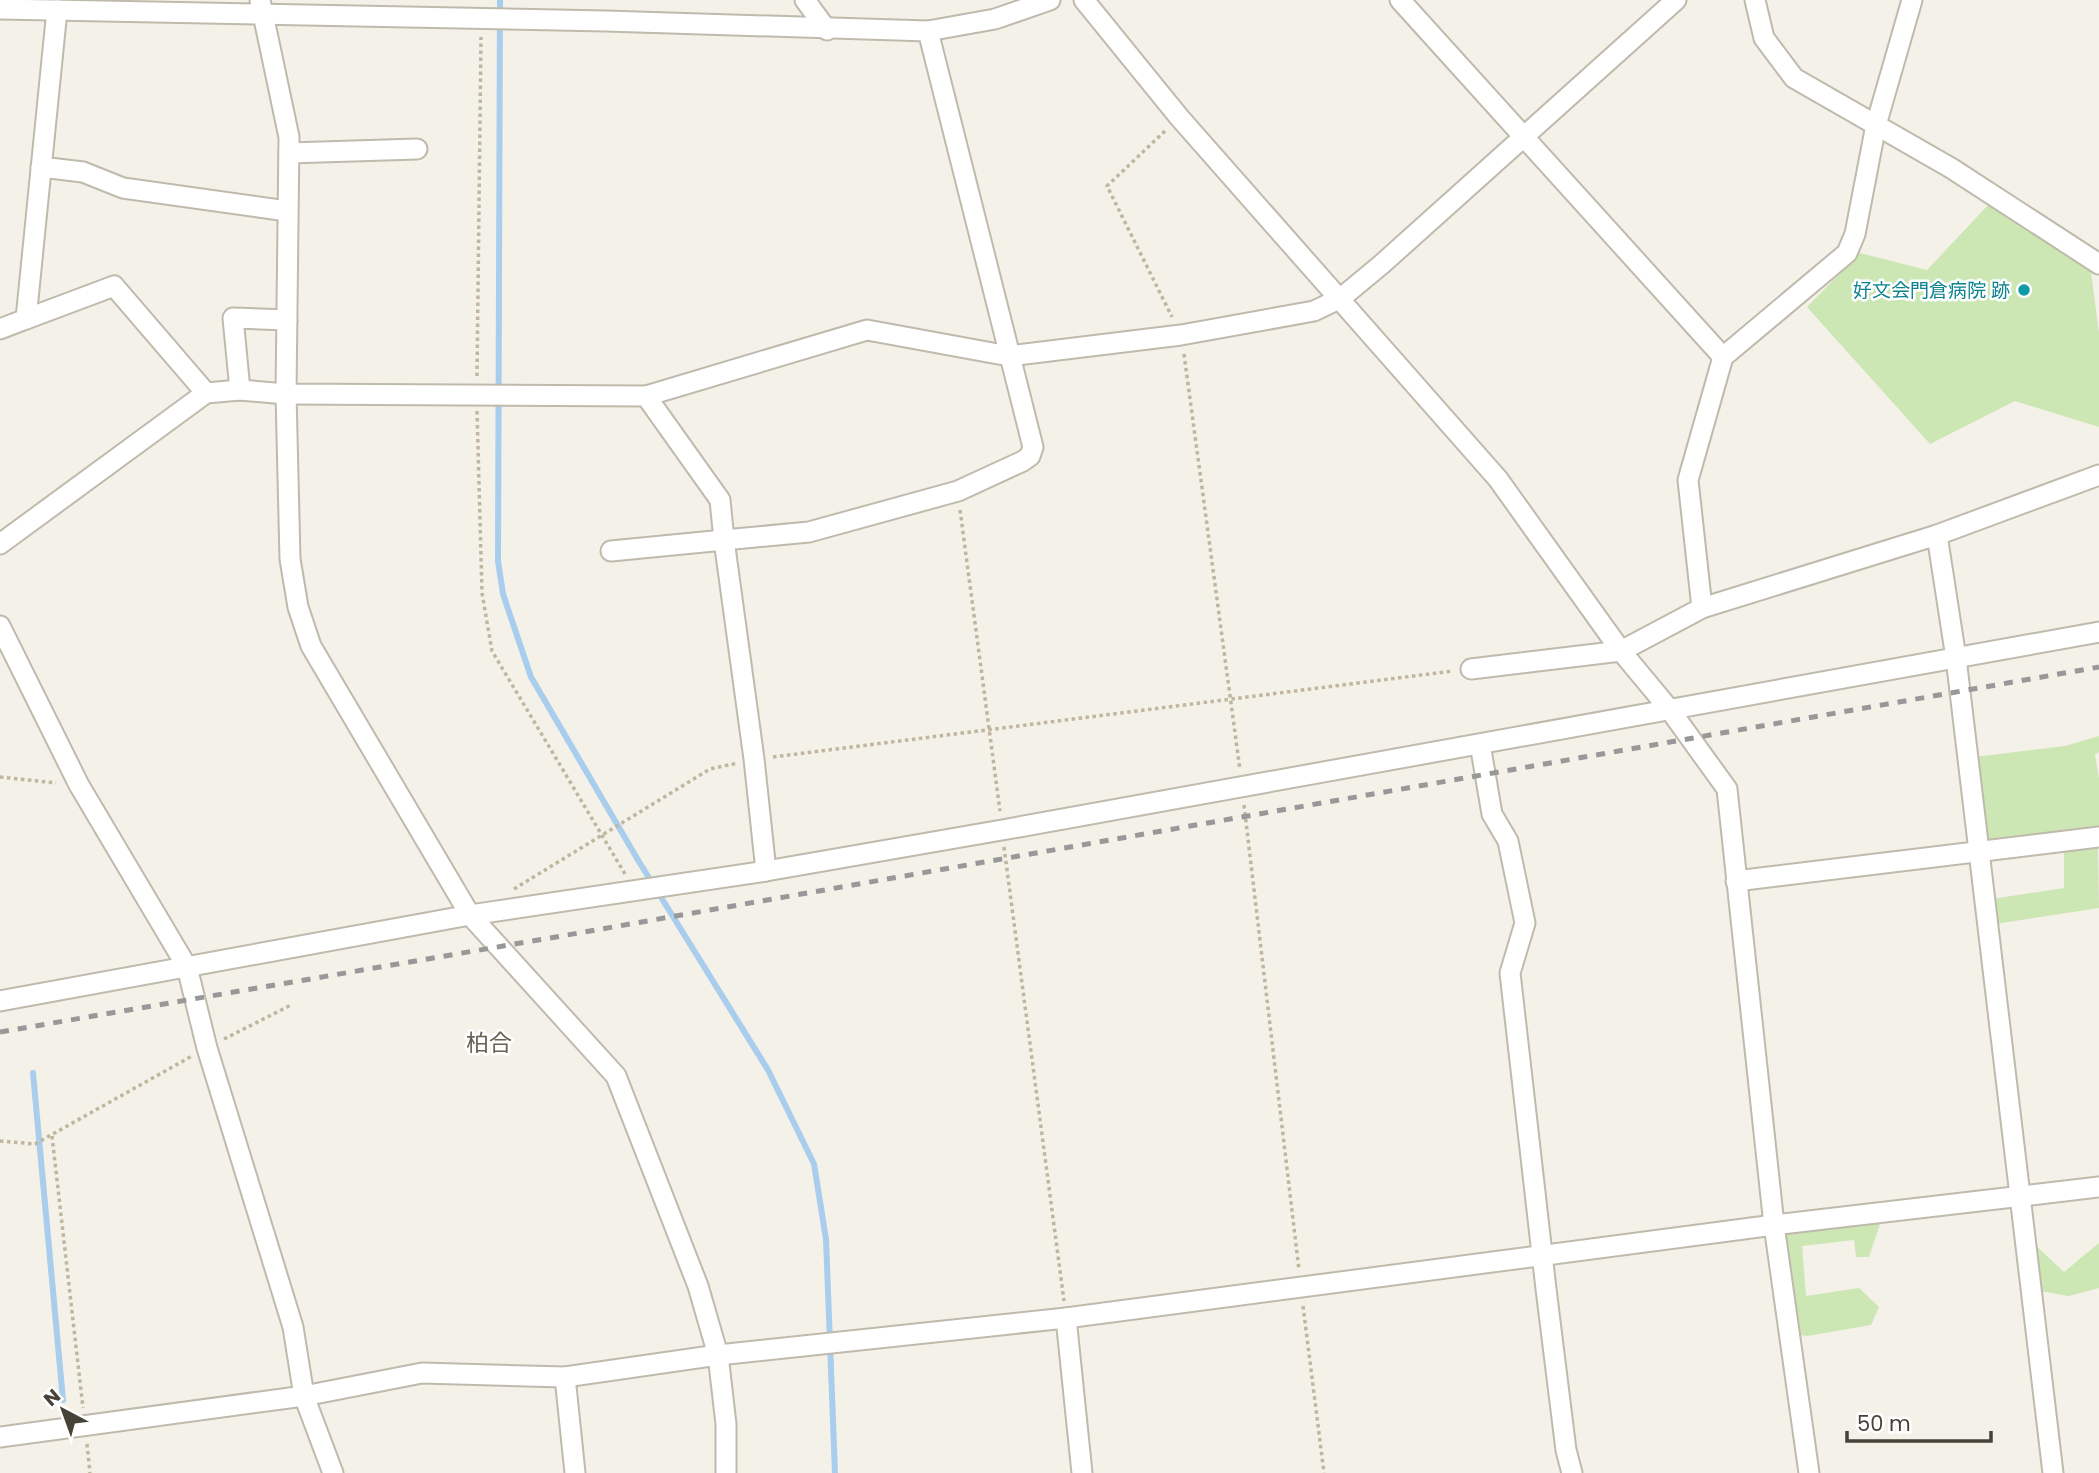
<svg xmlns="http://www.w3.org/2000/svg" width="2099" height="1473" font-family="Poppins,'Noto Sans JP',sans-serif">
<rect width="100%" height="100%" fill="#f4f1e9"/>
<g fill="#cce6b4">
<path d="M1990,203l101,69 8,61v94l-84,-26 -85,43 -123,-137 53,-54 67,17z"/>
<path d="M2099,736v16l-4,3 4,23v51l-115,11 -9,-83 90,-11z"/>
<path d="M2098,846l1,62 -104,16 -3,-25 72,-11v-38z"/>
<path d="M1882,1218l-13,39h-13l-2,-17 -52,6 4,50 53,-8 20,19 -8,18 -64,11 -13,-2 -13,-103z"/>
<path d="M2099,1243v45l-30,8 -29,-5 -6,-47 30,28z"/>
</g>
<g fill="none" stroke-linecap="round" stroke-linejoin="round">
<g stroke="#a9cded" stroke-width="6">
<path d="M500,0l-2,561 5,33 28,83 107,183 130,210 46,94 12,75 9,234"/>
<path d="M33,1073l30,327"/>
</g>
<defs>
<g id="minor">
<path d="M260,0l29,137 -3,257 4,165 8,48 13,39 159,269 146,161 82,210 20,69 8,69v49"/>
<path d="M805,0l22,30"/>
<path d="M1084,0l95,117 319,362 123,172 49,59 57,79 47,436 35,248"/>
<path d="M1400,0l323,357"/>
<path d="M1755,0l9,38 30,40 157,90 148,96"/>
<path d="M0,9l606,12 322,10 67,-12 55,-19"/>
<path d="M289,153l128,-4"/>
<path d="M41,167l42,5 40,16 164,23"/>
<path d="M26,319l88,-33 92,107"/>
<path d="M0,329l26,-10 31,-309"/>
<path d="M240,390l-7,-72 54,2"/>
<path d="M646,396l221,-66 142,26 172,-21 133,-24 27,-13 41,-34 294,-264"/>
<path d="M1937,535l19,123 97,815"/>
<path d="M0,544l206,-151 34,-3 46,4 360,2 74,104 4,40 85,-8 149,-41 65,-30 7,-5 3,-9 -105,-416"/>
<path d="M611,551l113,-11 30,219 12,112"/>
<path d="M1702,608l-14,-128 35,-123 124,-104 8,-19 21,-109 36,-125"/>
<path d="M0,626l79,159 108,182 20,81 86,279 11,69 29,77"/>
<path d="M1471,669l150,-18 81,-43 235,-73 162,-60"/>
<path d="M1480,744l12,70 16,27 17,82 -15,50 36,316 20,161 6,23"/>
<path d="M1736,881l363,-44"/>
<path d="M0,1001l470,-86 296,-44 236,-41 1097,-198"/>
<path d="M1066,1318l16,155"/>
<path d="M565,1377l10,96"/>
<path d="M0,1437l304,-41 118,-23 143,4 153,-22 348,-37 708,-93 325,-38"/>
</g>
</defs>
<use href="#minor" stroke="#bfbaac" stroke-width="23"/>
<g stroke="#c0b69e" stroke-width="3.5" stroke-dasharray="3.5 3.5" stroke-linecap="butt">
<path d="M1165,131l-58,55 65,131"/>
<path d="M1184,354l56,416"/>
<path d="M477,376l4,-339"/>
<path d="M477,411l5,182 10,58 133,223"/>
<path d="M960,510l40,301"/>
<path d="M773,757l680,-86"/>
<path d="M0,777l56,6"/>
<path d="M1244,805l55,465"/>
<path d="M1004,847l60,454"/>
<path d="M514,889l196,-120 28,-6"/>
<path d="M224,1039l67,-34"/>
<path d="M52,1136l31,272"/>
<path d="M0,1141l35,3 157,-88"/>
<path d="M1303,1306l21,167"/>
<path d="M87,1444l3,29"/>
</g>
<use href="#minor" stroke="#fff" stroke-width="19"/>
<path stroke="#989898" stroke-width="5" stroke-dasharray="9 9" stroke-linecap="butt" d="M0,1032l550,-94 1549,-271"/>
</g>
<circle fill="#0f9aa8" stroke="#fff" stroke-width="2.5" cx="2024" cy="290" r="7"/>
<g text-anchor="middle" stroke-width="5" stroke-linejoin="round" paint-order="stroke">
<g font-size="19" fill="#0d838f" stroke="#fff" text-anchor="end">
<text x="2010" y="297">好文会門倉病院 跡</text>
</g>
<g font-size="23" fill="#696150" stroke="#fff">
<text x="489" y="1051">柏合</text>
</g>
</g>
<g transform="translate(63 1410) rotate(319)" stroke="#ffffff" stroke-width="5" paint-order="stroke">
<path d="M0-5L12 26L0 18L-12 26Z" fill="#474238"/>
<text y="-10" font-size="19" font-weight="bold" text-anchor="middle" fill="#474238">N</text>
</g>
<path d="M1847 1431v10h144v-10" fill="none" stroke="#474238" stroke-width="3.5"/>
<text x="1857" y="1431" font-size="21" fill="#474238" stroke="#ffffff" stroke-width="5" paint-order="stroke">50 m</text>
</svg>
